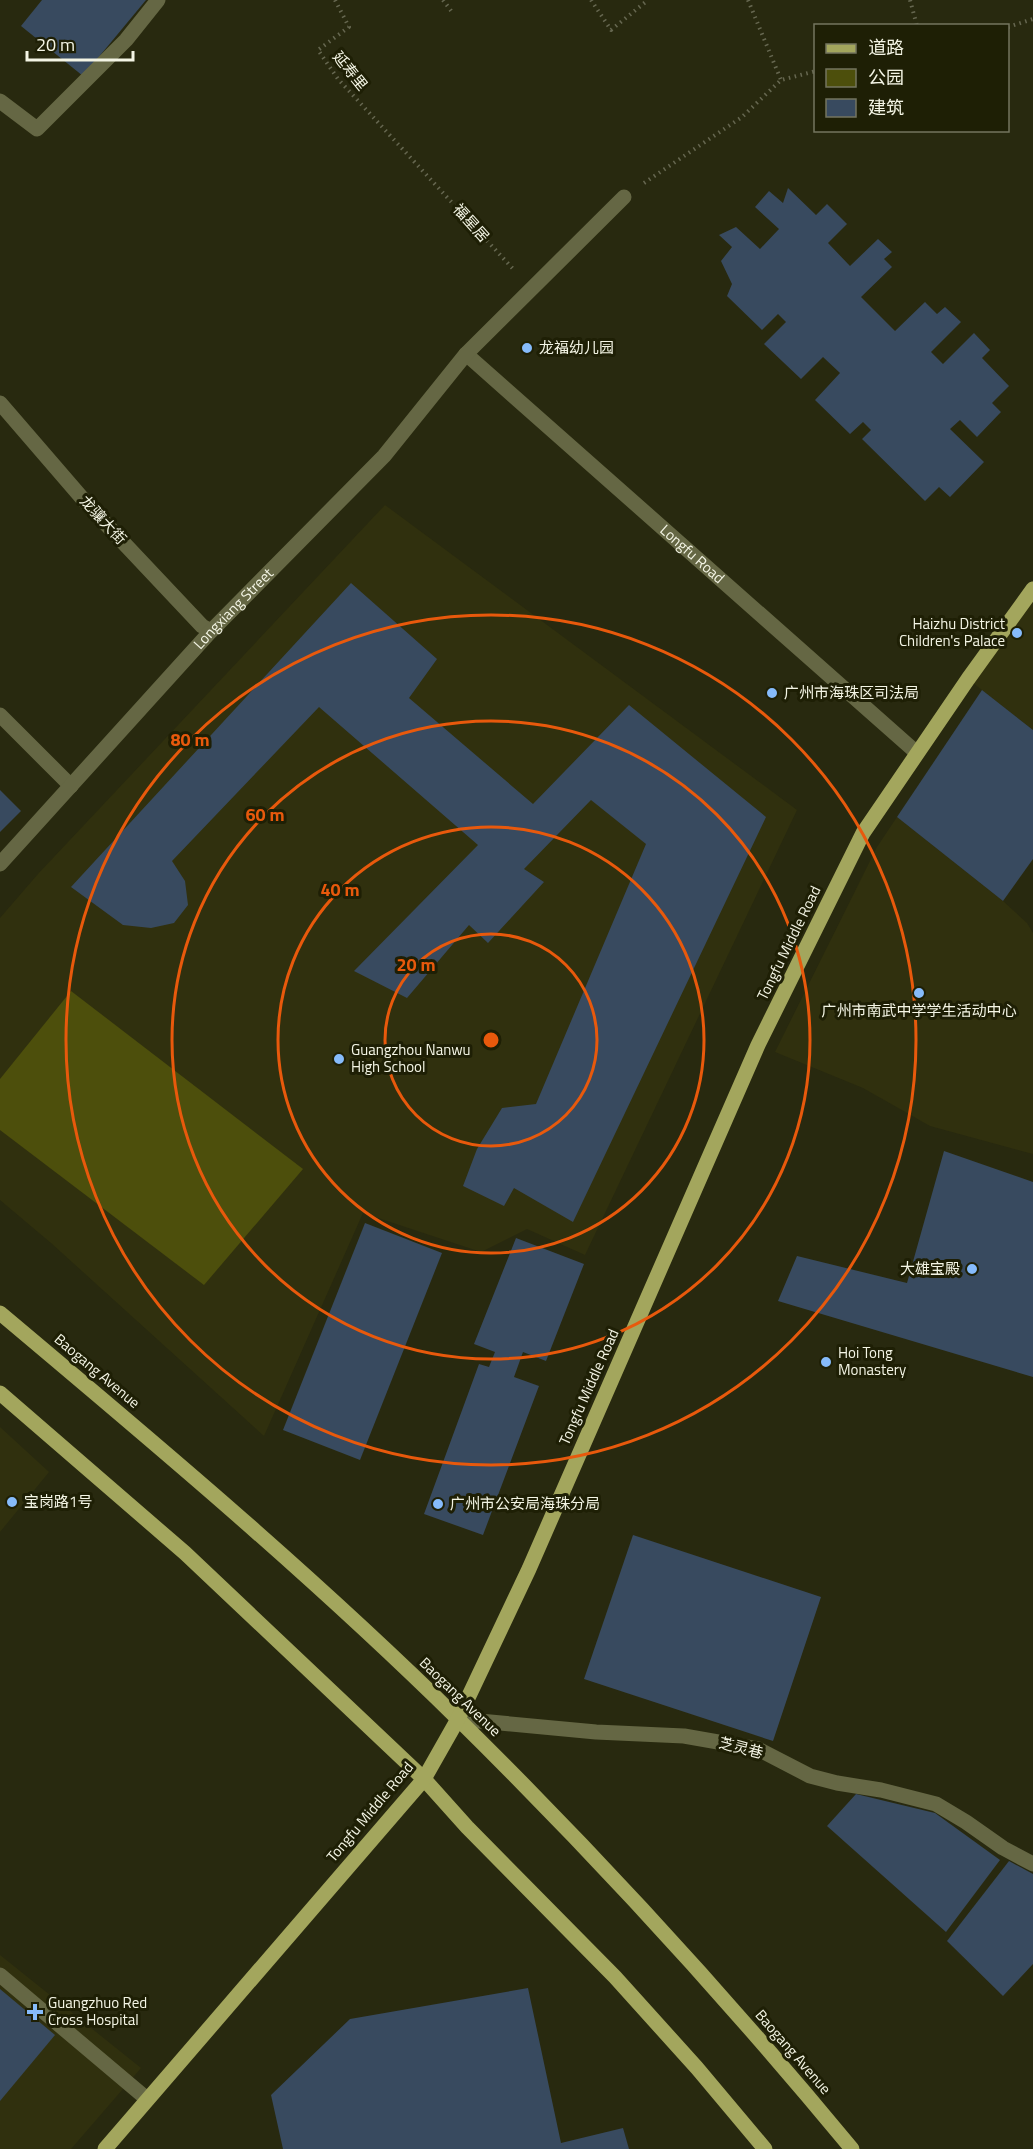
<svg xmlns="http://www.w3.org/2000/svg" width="1033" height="2149" font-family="'Titillium Web','Noto Sans SC',sans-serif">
<rect width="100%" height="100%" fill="#28290f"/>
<g fill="#30300e">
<path d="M385,505l412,305 -212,445 -58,-26 -46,23 -118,-39 -99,223 -213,-193 -51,-43v-282l38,-44z"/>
<path d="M1033,587v143l-65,-51z"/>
<path d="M897,817l106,84 24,22 6,10v221l-103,-28 -67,-38 -88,-36 102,-205z"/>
<path d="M0,1427l49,45 -49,60z"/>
<path d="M0,1955l141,113 -70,81h-71z"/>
</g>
<path fill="#4d4f0c" d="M71,991l232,178 -99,116 -204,-155v-51z"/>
<g fill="#384a5f">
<path d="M42,0h104l-63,76 -62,-50z"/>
<path d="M788,188l28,27 11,-11 20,20 -19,19 22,23 28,-27 14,13 -8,7 8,8 -31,30 34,34 30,-29 12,12 8,-7 16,15 -30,30 12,12 31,-31 16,17 -8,8 27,28 -17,17 9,9 -24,25 -17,-17 -10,9 34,33 -34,35 -11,-10 -14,14 -63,-62 9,-9 -8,-8 -13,12 -35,-34 25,-27 -17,-16 -22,22 -37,-35 22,-22 -8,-8 -16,16 -35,-34 5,-12 -11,-23 11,-14 -13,-12 17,-8 24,22 19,-20 -24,-22 14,-16 14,12z"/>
<path d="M351,583l86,76 -28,39 124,106 96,-99 137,112 -193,405 -59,-34 -10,18 -41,-20 14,-37 25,-41 34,-4 110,-260 -55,-44 -67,69 20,13 -56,61 -19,-18 -62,73 -53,-27 124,-126 -159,-138 -147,154 13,20 3,24 -14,18 -23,5 -28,-3 -52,-38z"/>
<path d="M982,690l51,40v129l-30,42 -106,-84z"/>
<path d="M0,790l21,21 -21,21z"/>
<path d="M944,1151l89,31v195l-255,-76 19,-45 110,27z"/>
<path d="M365,1223l77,30 -82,207 -77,-30z"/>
<path d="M516,1238l68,26 -38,97 -23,-9 -9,25 25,9 -56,149 -59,-21 55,-150 10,3 6,-15 -21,-8z"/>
<path d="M633,1535l188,62 -48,144 -189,-62z"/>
<path d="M856,1794l79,19 65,47 -54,72 -119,-106z"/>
<path d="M1009,1861l24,13v90l-30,32 -56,-55z"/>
<path d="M528,1988l33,155 62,-15 6,21h-346l-12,-54 79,-76z"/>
<path d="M0,1989l55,46 -55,66z"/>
</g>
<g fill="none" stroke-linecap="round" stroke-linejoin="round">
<g stroke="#666750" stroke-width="4" stroke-dasharray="1.5 4.5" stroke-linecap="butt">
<path d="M335,0l14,27 -31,23 20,29 177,192"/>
<path d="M443,0l9,12"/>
<path d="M591,0l20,30 37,-30"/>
<path d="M748,0l33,80"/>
<path d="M910,0l7,26"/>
<path d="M1008,27l25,-8"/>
<path d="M644,183l98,-66 39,-37 35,-9"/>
</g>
<g stroke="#656744" stroke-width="15">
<path d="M0,101l37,28 89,-89 32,-40"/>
<path id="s1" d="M466,354l451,399"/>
<path d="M0,403l88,102 114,121 9,5"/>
<path d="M0,715l71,71"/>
<path id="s2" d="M0,864l211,-233 173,-175 82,-102 158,-157"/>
<path d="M458,1719l138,13 88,4 74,13 52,27 27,7 44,7 55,14 30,18 37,26 30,16"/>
<path d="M0,1975l147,124"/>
</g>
<g stroke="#a3a65d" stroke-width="15">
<path d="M0,1313c156,131 313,263 459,407 138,136 269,279 393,429"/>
<path d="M0,1393l185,160 239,226 43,48 148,150 82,91 68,81"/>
<path d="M105,2149l319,-370 34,-60 71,-150 229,-524 105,-212 105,-154 65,-90"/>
</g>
</g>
<g fill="none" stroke="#e8590c" stroke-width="3">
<circle cx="491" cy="1040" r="106"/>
<circle cx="491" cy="1040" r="213"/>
<circle cx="491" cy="1040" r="319"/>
<circle cx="491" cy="1040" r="425"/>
</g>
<g fill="#86bbfb" stroke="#1e1f05" stroke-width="2">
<circle cx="527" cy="348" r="6"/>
<circle cx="1017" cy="633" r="6"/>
<circle cx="772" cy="693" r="6"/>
<circle cx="919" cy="993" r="6"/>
<circle cx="339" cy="1059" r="6"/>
<circle cx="972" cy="1269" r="6"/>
<circle cx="826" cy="1362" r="6"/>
<circle cx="12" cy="1502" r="6"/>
<circle cx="438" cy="1504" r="6"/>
<path d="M32 2003h6v6h6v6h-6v6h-6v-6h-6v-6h6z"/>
</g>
<g text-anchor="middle" stroke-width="6" stroke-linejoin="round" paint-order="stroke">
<g font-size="15" fill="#f4f5e5" stroke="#1e1f05">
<text transform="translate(350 71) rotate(51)" y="5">延寿里</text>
<text transform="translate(471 223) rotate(48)" y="5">福星居</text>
<text transform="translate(103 520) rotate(47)" y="5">龙骧大街</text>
<text dy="5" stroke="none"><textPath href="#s1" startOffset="302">Longfu Road</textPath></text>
<text dy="5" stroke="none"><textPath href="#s2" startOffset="346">Longxiang Street</textPath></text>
<text transform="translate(789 943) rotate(-64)" y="5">Tongfu Middle Road</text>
<text transform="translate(97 1371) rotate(40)" y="5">Baogang Avenue</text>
<text transform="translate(589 1387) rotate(-66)" y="5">Tongfu Middle Road</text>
<text transform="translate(460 1697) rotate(44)" y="5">Baogang Avenue</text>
<text transform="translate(741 1748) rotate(14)" y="5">芝灵巷</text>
<text transform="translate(370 1812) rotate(-50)" y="5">Tongfu Middle Road</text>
<text transform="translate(793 2052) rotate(49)" y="5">Baogang Avenue</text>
</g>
<g font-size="15" fill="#f4f5e5" stroke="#1e1f05" text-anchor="start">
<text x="539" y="353">龙福幼儿园</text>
<text x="1005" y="629" text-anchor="end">Haizhu District<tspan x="1005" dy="17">Children's Palace</tspan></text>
<text x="784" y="698">广州市海珠区司法局</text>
<text x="919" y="1016" text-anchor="middle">广州市南武中学学生活动中心</text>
<text x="351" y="1055">Guangzhou Nanwu<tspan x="351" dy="17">High School</tspan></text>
<text x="960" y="1274" text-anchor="end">大雄宝殿</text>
<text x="838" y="1358">Hoi Tong<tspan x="838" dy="17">Monastery</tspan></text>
<text x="24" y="1507">宝岗路1号</text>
<text x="450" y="1509">广州市公安局海珠分局</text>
<text x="48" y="2008">Guangzhuo Red<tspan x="48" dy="17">Cross Hospital</tspan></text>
</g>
</g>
<circle cx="491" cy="1040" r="9" fill="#e8590c" stroke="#1e1f05" stroke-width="3"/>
<g font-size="18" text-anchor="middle" font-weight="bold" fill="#e8590c" stroke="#1e1f05" stroke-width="6" stroke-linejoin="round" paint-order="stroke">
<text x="190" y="746">80 m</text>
<text x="265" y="821">60 m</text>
<text x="340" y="896">40 m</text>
<text x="416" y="971">20 m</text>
</g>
<rect x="814" y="24" width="195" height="108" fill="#1e1f05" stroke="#74755f" stroke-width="1.5"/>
<rect x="826" y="44" width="30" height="9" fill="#a3a65d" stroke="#74755f" stroke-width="1.5"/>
<text x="868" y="54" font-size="18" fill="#f4f5e5">道路</text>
<rect x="826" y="69" width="30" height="18" fill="#4d4f0c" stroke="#74755f" stroke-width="1.5"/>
<text x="868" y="84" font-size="18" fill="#f4f5e5">公园</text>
<rect x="826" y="99" width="30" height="18" fill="#384a5f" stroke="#74755f" stroke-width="1.5"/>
<text x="868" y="114" font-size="18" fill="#f4f5e5">建筑</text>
<path d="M27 51v9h106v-9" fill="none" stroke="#f4f5e5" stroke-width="3"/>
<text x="36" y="51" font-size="18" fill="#f4f5e5" stroke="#1e1f05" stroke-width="4.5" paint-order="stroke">20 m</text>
</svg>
